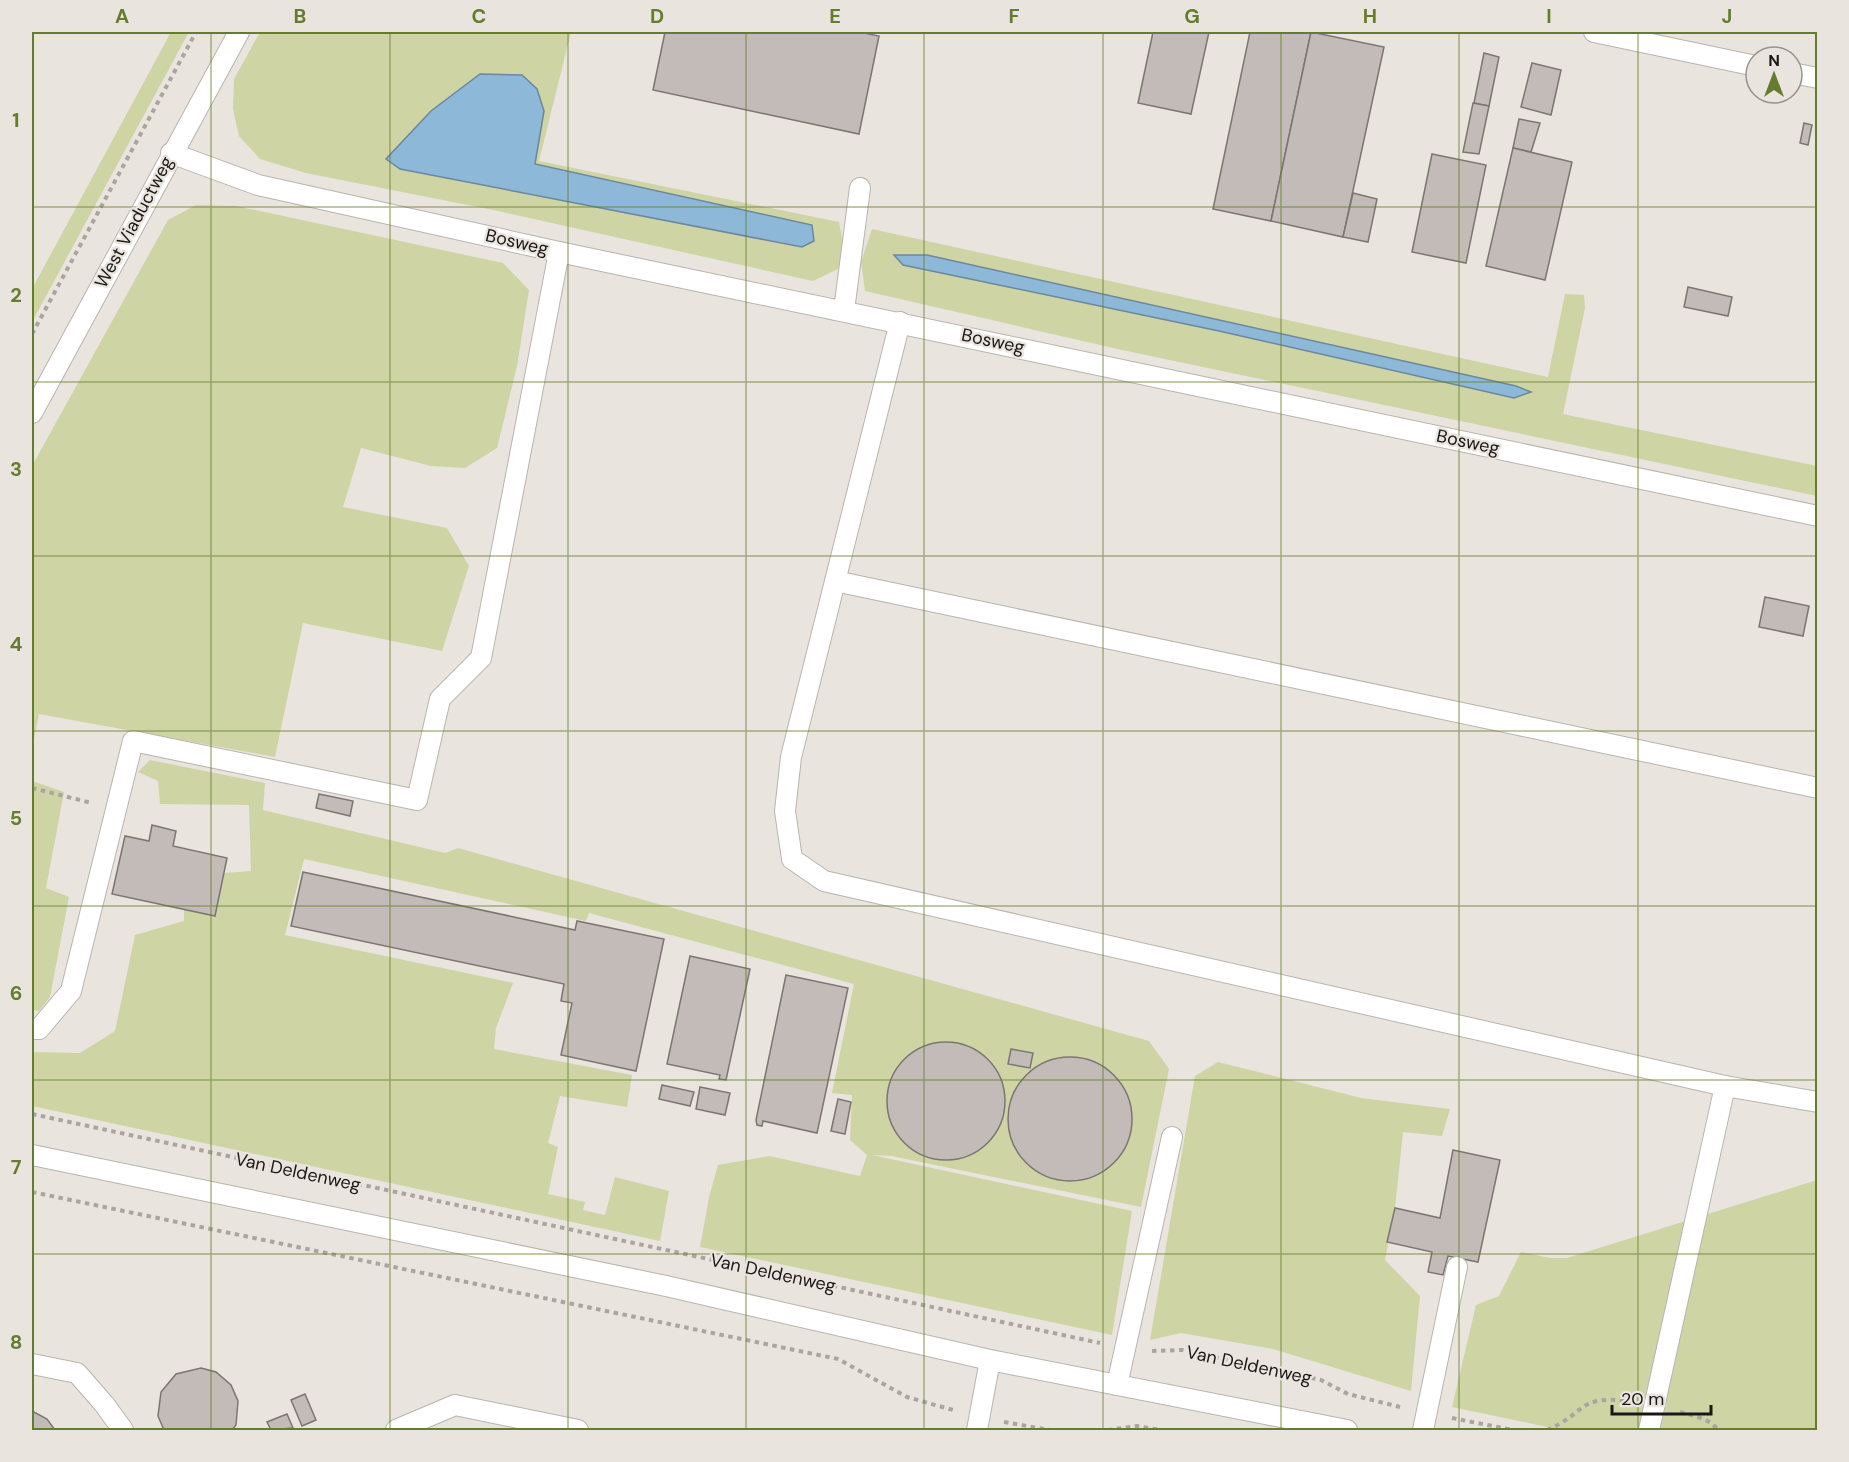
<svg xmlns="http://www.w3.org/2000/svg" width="1849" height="1462" font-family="'DM Sans',sans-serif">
<rect width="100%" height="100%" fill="#e9e4de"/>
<g fill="#cfd4a5">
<path d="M171,32h18l-157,290v-33z"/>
<path d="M260,32h311l-32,129 300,61 4,21 -5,26 -25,12 -315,-70 -192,-38 -46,-14 -21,-23 -6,-27 1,-30z"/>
<path d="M196,205l40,1 267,57 26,27 -12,76 -20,82 -32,20 -34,-2 -70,-18 -18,59 104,21 22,38 -27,85 -139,-28 -28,134 -236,-43 -7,35v-283l136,-246z"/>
<path d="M872,229l676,148 17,-83 19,1 1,13 -22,106 254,52v30l-695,-146 -257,-59 -4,-29z"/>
<path d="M150,760l115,23 -2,27 182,43 13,-5 691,193 20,28 -28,138 -250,-51 -19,-1 260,56 -20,124 -412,-88 9,-50 9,-32 51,-9 91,20 7,-21 -17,-15 2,-45 -20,-2 22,-109 -265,-71 -3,8 -282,-62 -19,76 228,48 -17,45 -2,21 138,26 -5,32 -67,-11 -12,47 10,4 -10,47 37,8 -2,8 22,5 10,-38 54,14 -9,50 -628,-135v-54l48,1 35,-22 20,-96 49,-14v-11l30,6 10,-43 27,-2 -2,-66 -89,-1 -2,-23 -20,-9z"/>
<path d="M32,781l32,11 -18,96 23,9 -19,100 -11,14 -7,-1z"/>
<path d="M1218,1062l143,36 89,11 -8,27 -39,-4 -8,76 -10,52 35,36 -9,95 -138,-42 -92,-16 -31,7 45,-264z"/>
<path d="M1817,1180v250h-255l-110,-23 24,-102 23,-9 22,-44 29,6h17z"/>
</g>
<g fill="#8eb8d7" stroke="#6b889d" stroke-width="1.5">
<path d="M480,74l42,1 15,14 7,22 -9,53 277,61 2,16 -12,6 -402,-78 -14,-10 45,-48z"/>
<path d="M894,255h33l589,131 15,6 -17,6 -295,-67 -316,-66z"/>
</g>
<g fill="#c2bbb7" stroke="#7c7672" stroke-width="1.5">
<path d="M665,32h194l20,4 -20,98 -206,-44z"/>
<path d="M1153,32h56l-18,82 -53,-11z"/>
<path d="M1250,32h61l-40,189 -58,-12z"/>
<path d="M1311,32l73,15 -41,190 -72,-16z"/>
<path d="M1484,53l15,4 -10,49 -15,-3z"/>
<path d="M1532,63l29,7 -10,45 -30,-8z"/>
<path d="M1473,103l16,3 -10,48 -16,-2z"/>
<path d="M1519,119l21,4 -9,29 -18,-4z"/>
<path d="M1804,123l8,2 -4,20 -8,-2z"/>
<path d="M1513,148l59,14 -27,118 -59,-14z"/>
<path d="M1432,154l54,11 -20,98 -54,-11z"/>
<path d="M1353,193l24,6 -9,43 -25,-5z"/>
<path d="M1688,287l44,10 -4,19 -44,-9z"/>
<path d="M1765,597l44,9 -6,30 -44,-9z"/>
<path d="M319,794l34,7 -3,15 -34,-8z"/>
<path d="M152,825l24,6 -3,15 54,12 -12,58 -103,-22 13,-58 24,5z"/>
<path d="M303,872l272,58 2,-9 87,18 -28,132 -75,-16 11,-52 -11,-2 3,-17 -273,-58z"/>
<path d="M690,956l60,13 -24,111 -7,-1 1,-4 -53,-11z"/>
<path d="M786,975l62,13 -31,145 -54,-12 -1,5 -5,-1 -1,-5z"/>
<circle cx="946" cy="1101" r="59"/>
<path d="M1011,1049l22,4 -3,15 -22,-4z"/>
<circle cx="1070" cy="1119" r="62"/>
<path d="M662,1085l32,7 -4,14 -31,-7z"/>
<path d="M700,1087l30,6 -5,22 -29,-6z"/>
<path d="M838,1099l13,3 -6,32 -14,-3z"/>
<path d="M1453,1150l47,10 -22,102 -30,-6 -5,19 -15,-3 4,-20 -45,-10 8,-34 45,10z"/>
<path d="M201,1368l15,4 15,13 7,16 -2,24 -4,5h-68l-6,-14 3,-24 15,-18z"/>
<path d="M305,1394l11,26 -14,6 -11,-26z"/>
<path d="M32,1411l15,8 8,11h-23z"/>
<path d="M287,1414l6,14 -22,2 -4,-8z"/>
</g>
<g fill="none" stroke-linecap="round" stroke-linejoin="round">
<defs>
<g id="lane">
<path d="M1594,32l162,34"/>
<path d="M1792,73l26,5"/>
<path d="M171,153l87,32 301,67 1259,264"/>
<path d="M844,310l16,-122"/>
<path d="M900,322l-109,435 -6,54 7,48 32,22 901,205 93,16"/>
<path d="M32,413l207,-381"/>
<path d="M835,581l983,207"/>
<path d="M32,1029h7l32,-38 62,-250 284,59 23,-101 41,-41 78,-406"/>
<path d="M32,1155l634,131 324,74 357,70"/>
<path d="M32,1364l45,9 27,31 19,26"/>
<path d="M1117,1385l55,-248"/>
<path d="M396,1430l59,-25 123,25"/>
<path d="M977,1430l13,-70"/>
<path d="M1423,1430l34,-163"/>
<path d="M1649,1430l76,-344"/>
</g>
</defs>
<use href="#lane" stroke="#b9b4af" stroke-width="22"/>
<g stroke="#a9a5a0" stroke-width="4" stroke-dasharray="4.5 4.5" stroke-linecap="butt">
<path d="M32,334l164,-302"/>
<path d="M32,788l60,15"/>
<path d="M32,1114l1068,229"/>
<path d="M32,1192l806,167 69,38 46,13"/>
<path d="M1152,1351l30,-1 139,30 27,14 52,13"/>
<path d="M1680,1412c14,4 29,6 38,18"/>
<path d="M1452,1418l61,12"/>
<path d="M1004,1422l46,8"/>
<path d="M1108,1430l29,-4 23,4"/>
<path d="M1547,1430c39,-16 29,-35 81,-29"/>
</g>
<use href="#lane" stroke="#fff" stroke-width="20"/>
</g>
<path fill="none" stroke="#657c2e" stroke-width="1.5" stroke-opacity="0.55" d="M211,32v1398M390,32v1398M568,32v1398M746,32v1398M924,32v1398M1103,32v1398M1281,32v1398M1459,32v1398M1638,32v1398M32,207h1786M32,382h1786M32,556h1786M32,731h1786M32,906h1786M32,1080h1786M32,1254h1786"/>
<g text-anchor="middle" stroke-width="4.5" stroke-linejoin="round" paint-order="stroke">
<g font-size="18" fill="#1a1816" stroke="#e9e4de">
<text transform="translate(134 222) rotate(-62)" y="6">West Viaductweg</text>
<text transform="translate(517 242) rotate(13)" y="6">Bosweg</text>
<text transform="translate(993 341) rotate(12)" y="6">Bosweg</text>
<text transform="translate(1468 442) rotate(12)" y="6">Bosweg</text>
<text transform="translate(298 1172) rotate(12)" y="6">Van Deldenweg</text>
<text transform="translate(773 1273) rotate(12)" y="6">Van Deldenweg</text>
<text transform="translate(1249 1365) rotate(12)" y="6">Van Deldenweg</text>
</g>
</g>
<rect width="1849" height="1462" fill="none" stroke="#e9e4de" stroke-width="66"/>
<g transform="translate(1774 75)"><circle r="28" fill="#e9e4de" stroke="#96928e" stroke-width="1.5"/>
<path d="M0-4.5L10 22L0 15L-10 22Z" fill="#657c2e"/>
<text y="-9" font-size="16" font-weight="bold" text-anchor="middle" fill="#1a1816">N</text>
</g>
<path d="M1612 1405v9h99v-9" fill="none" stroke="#1a1816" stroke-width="3"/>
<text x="1621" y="1405" font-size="18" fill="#1a1816" stroke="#e9e4de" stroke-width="4.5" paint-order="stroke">20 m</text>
<rect x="33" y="33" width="1783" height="1396" fill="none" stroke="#657c2e" stroke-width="2"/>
<g font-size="20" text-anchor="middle" font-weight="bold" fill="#657c2e">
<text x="122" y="23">A</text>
<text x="300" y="23">B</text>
<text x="479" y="23">C</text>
<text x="657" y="23">D</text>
<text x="835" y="23">E</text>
<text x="1014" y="23">F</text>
<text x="1192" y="23">G</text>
<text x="1370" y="23">H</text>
<text x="1549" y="23">I</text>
<text x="1727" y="23">J</text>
<text x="16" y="127">1</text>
<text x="16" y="302">2</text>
<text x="16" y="476">3</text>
<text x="16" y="651">4</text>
<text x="16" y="825">5</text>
<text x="16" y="1000">6</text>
<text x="16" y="1174">7</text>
<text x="16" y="1349">8</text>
</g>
</svg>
